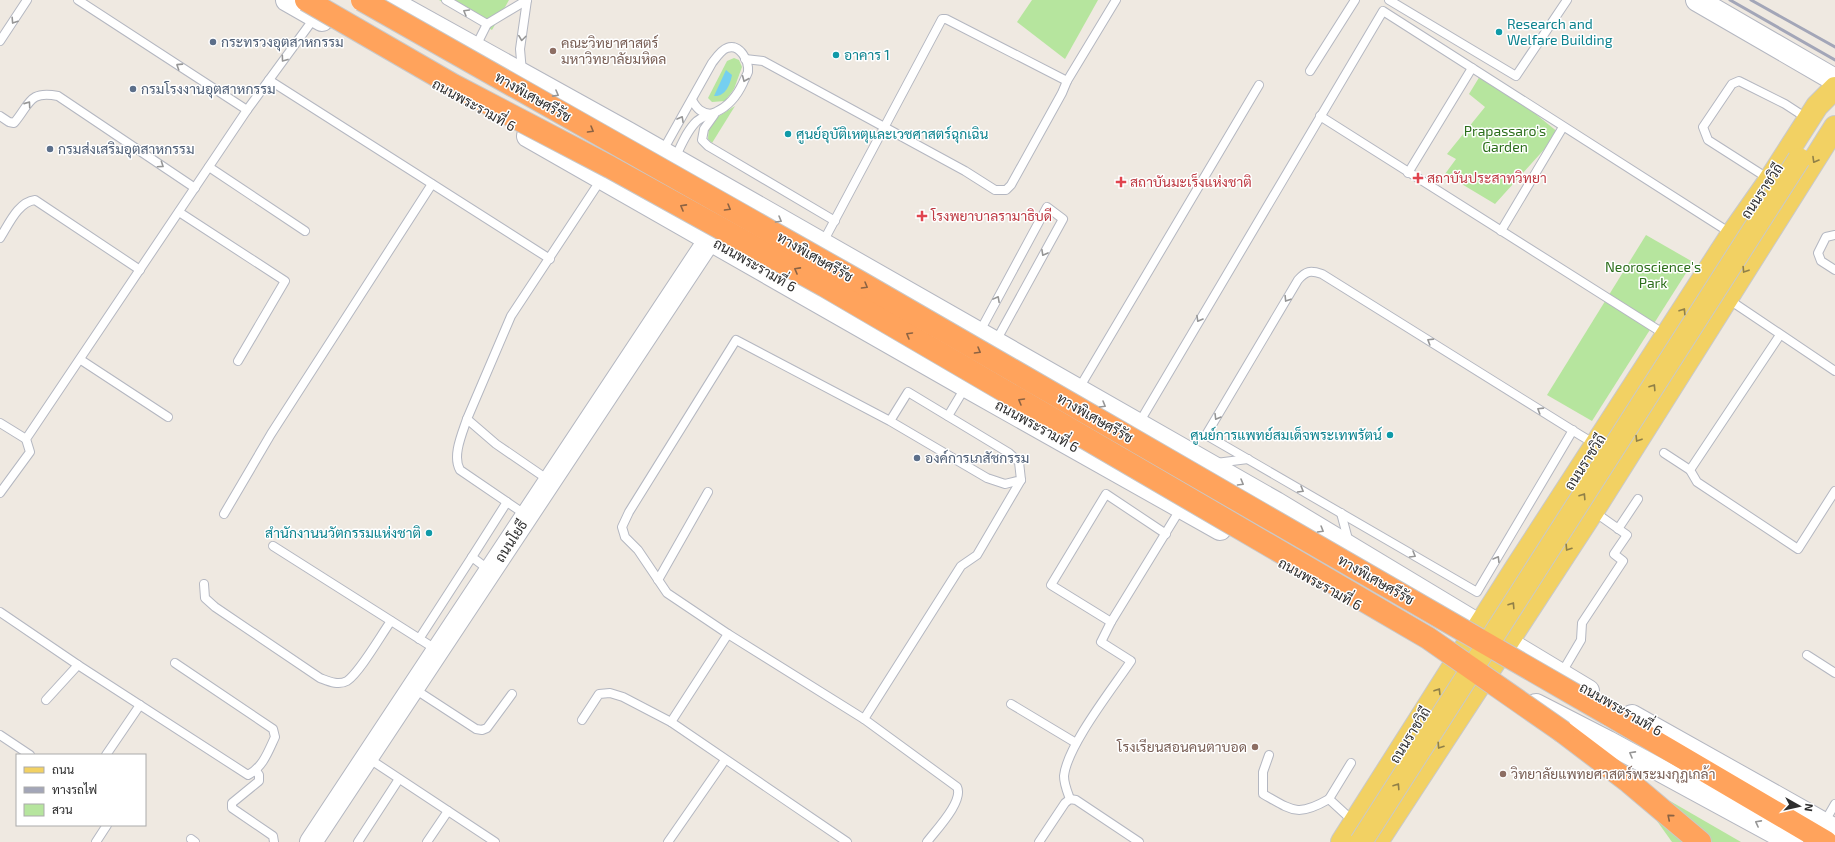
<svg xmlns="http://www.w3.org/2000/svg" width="1835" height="842" font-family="'Exo 2',Sarabun,sans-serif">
<rect width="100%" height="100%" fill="#efe9e1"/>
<g fill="#b6e59e">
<path d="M439,0h70l-17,30z"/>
<path d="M1032,0h66l-33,59 -48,-37z"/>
<path d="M734,58l5,2 3,7 -8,22 -9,12 -13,1 -4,-4 19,-37z"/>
<path d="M1483,71l76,62 -64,71 -50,-30 11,-15 -9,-5 38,-47 -16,-13z"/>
<path d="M735,106l-23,37 -4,-4 1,-14 7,-7z"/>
<path d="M1646,235l47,27 -101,159 -45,-26z"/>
<path d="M1670,801l71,41h-69l-15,-21z"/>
</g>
<path fill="#75cff0" d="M726,70l6,5c-2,10 -7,22 -18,21z"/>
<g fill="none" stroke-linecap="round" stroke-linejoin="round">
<defs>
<g id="lane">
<path d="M78,0l169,110"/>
<path d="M446,0l41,24 -12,24"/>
<path d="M1389,0l127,76 51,-76"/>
<path d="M487,24l40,-24"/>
<path d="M0,41l27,-41"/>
<path d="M745,59l18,2 202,110 30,19h11l5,-5 51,-92 5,-12 49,-81"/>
<path d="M1310,71l45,-71"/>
<path d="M522,72l-2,-23 7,-49"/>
<path d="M269,80l281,179"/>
<path d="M692,100c5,9 9,13 19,14"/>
<path d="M714,115l-10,14 -2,11 6,6 127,75"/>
<path d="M0,116l9,6 5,1c16,-19 15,-33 44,-27l137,92"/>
<path d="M1320,116l346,219"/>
<path d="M662,152l50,-89c4,-5 9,-13 15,-15 13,-5 22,13 21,24 -1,3 -4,8 -5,11 -6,13 -14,23 -27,29 -6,2 -14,5 -19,9 -10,9 -16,25 -22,37"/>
<path d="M209,167l96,64"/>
<path d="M1408,173l64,-105"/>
<path d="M1769,179l-61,-39 -5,-13 29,-43 7,-3 46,23 23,15"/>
<path d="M179,212l106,69 -47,80"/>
<path d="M1501,231l62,-104"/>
<path d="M1835,235l-9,2 -8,16 3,8 14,9"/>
<path d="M0,238c9,-14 18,-36 35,-38l105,70"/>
<path d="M822,244l120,-225h4l121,62"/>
<path d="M1728,299l107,72"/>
<path d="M979,333l68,-126 16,12 -67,122"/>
<path d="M1780,335l-90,135 7,12 101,67 37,-58"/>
<path d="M81,360l87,57"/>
<path d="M1078,390l181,-305"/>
<path d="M948,416l18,-30"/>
<path d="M467,419c-5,15 -15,37 -7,51l66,45"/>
<path d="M0,423l26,16"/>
<path d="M1139,423l244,-412 349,223"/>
<path d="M1573,430l-96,162 -271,-157 92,-155c8,-9 12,-10 24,-6l258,161 15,9"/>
<path d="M1664,453l26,17"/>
<path d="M1216,463l32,-4"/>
<path d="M550,481l-54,-37 -29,-25 44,-103 91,-138"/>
<path d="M0,493l30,-41 -4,-13 221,-329 68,-93"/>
<path d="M1341,513l8,30"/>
<path d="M224,514l47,-80 161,-250"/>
<path d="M1618,529l20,-30"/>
<path d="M273,546l164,104"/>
<path d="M489,570l-17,-13 35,-55"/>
<path d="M658,580l50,-88"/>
<path d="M204,584l1,14 10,9 105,71c8,3 18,8 27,3 13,-9 34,-46 44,-60"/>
<path d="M0,612l78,53 170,110c15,-8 20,-23 27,-38l-2,-8 -98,-66"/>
<path d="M1111,622l-60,-37 55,-91 60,40"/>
<path d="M419,639l53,-82"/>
<path d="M1807,655l28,18"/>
<path d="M1561,674l20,-34 1,-17 41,-62 -9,-7 13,-19 -34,-24"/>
<path d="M413,688l63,41 6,1 5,-2 25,-34"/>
<path d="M46,700l32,-35"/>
<path d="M1011,704l65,39"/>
<path d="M864,719l-136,-85 -61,-41 -29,-43 -13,-13 -3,-10 7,-15 107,-172 154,81 18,-29 101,61 10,9 2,18 -16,4 -18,-6 -97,-57"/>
<path d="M582,720l17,-26 11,-1 13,4 48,25 176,120"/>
<path d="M671,722l57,-88"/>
<path d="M0,735l30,20"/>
<path d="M106,755l34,-50"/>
<path d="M1269,755l-6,17v22c30,17 35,23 66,5l25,23"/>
<path d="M368,758l127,84"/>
<path d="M256,771l3,4v6l-27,22v5l41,28 1,6"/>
<path d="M1070,799c-3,-8 -6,-15 -6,-23 3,-30 49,-88 67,-115l-30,-19 10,-20 70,-114"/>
<path d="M1329,799l22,-36"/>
<path d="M1824,823l11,-19"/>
<path d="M191,839l4,3"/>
<path d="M96,842l11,-17"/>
<path d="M358,842l41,-63"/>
<path d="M427,842l21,-31"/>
<path d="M668,842l57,-82"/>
<path d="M927,842c9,-12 37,-41 30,-55l-93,-68 97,-153 16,-11 44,-75"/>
<path d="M1039,842l26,-39 5,-4 6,1 63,42"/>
</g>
<g id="secondary">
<path d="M287,0l35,20"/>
<path d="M388,0l240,133 648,370 312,188"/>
<path d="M1697,0l138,80"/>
<path d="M528,136l438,250 254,143"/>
<path d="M1536,705l72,37 184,100"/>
<path d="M1632,716l203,114"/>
<path d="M311,842l399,-603"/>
</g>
<g id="primary">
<path d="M1342,842l174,-274 216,-334 35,-50 50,-78 18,-18"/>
<path d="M1377,842l216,-331 242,-384"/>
</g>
<g id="highway">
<path d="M1608,714l218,128"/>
<path d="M1563,732l66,50 71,60"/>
</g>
</defs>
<use href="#lane" stroke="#b4b7c1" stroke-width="10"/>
<use href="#secondary" stroke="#b4b7c1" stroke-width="24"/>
<use href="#primary" stroke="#c9c9c9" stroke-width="24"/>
<use href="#highway" stroke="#c9c9c9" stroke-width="24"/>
<use href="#lane" stroke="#fff" stroke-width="8"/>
<use href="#secondary" stroke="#fff" stroke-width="22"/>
<use href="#primary" stroke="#f2d163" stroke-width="22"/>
<use href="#highway" stroke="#ffa35c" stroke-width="22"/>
<g stroke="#a3a6b8" stroke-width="3">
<path d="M1730,0l105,60"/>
<path d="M1751,0l84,47"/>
</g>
<defs>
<path id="primary-bridge" d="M1361,842l438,-683"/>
<g id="highway-bridge">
<path d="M306,0l147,85 157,82 215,119 603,352 135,94"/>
<path d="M362,0l496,281 750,433"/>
</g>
</defs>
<use href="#primary-bridge" stroke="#c9c9c9" stroke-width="24" stroke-linecap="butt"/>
<use href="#highway-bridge" stroke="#c9c9c9" stroke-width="24" stroke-linecap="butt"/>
<use href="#primary-bridge" stroke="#f2d163" stroke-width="22"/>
<use href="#highway-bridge" stroke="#ffa35c" stroke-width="22"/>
</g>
<defs><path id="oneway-chevron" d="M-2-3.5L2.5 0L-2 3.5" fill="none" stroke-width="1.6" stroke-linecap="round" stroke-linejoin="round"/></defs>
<g stroke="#969696">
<use href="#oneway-chevron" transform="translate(466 12) rotate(-150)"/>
<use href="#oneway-chevron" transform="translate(14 21) rotate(123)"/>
<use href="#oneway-chevron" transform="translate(522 38) rotate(97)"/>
<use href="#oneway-chevron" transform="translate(284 59) rotate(126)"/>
<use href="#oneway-chevron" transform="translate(179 66) rotate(-147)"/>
<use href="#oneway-chevron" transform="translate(745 79) rotate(113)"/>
<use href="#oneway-chevron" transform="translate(556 94) rotate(29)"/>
<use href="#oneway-chevron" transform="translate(28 104) rotate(-55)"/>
<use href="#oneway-chevron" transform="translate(681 119) rotate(-61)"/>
<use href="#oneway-chevron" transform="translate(161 165) rotate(34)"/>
<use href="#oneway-chevron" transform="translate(779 220) rotate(30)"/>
<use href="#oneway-chevron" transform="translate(1044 253) rotate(119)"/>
<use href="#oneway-chevron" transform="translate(997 299) rotate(-62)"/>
<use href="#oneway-chevron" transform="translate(1287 299) rotate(122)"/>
<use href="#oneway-chevron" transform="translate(1199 319) rotate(120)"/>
<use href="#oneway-chevron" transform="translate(1430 341) rotate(-148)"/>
<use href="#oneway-chevron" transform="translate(1103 405) rotate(30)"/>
<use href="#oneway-chevron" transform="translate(1540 410) rotate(-148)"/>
<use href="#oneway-chevron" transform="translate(1217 417) rotate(121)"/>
<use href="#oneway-chevron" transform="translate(1241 483) rotate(30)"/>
<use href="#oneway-chevron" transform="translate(1301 490) rotate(30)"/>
<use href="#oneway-chevron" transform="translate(1321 530) rotate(31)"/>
<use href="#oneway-chevron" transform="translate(1413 555) rotate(30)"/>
<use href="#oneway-chevron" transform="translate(1497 559) rotate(-59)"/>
<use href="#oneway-chevron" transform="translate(1632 754) rotate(-151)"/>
<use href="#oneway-chevron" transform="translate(1758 823) rotate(-152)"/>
</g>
<g stroke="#8c6343">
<use href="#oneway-chevron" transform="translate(591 130) rotate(30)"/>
<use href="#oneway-chevron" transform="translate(683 207) rotate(-151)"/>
<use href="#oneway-chevron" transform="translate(728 208) rotate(30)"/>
<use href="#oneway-chevron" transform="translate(797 270) rotate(-151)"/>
<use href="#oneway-chevron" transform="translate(865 286) rotate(30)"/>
<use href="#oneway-chevron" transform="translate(909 335) rotate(-150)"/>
<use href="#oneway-chevron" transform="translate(978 351) rotate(30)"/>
<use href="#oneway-chevron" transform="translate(1021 401) rotate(-150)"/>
<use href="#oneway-chevron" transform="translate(1670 817) rotate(-140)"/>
</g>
<g stroke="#908048">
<use href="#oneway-chevron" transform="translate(1815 160) rotate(120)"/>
<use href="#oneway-chevron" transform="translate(1745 270) rotate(122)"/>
<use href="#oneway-chevron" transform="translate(1683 311) rotate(-57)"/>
<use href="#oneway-chevron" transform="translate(1653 387) rotate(-57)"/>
<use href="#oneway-chevron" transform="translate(1638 439) rotate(122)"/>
<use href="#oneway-chevron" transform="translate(1583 496) rotate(-57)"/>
<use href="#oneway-chevron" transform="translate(1568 548) rotate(123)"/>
<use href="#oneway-chevron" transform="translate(1512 605) rotate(-57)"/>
<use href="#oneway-chevron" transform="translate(1438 691) rotate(-58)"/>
<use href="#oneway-chevron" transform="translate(1440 746) rotate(123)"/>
<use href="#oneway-chevron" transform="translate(1397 786) rotate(-57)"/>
</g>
<g fill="#0f9aa8" stroke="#fff" stroke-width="1.5">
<circle cx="1499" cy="32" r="4"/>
<circle cx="836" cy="55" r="4"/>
<circle cx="788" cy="134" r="4"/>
<circle cx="1390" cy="435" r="4"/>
<circle cx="429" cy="533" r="4"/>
</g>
<g fill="#5c6f8a" stroke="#fff" stroke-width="1.5">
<circle cx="213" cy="42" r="4"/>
<circle cx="133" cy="89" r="4"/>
<circle cx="50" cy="149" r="4"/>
<circle cx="917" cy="458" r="4"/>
</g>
<g fill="#8d6e63" stroke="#fff" stroke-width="1.5">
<circle cx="553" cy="51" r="4"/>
<circle cx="1255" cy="747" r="4"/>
<circle cx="1503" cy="774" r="4"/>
</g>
<g fill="#e0444e" stroke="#fff" stroke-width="1.5">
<path d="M1416 172h4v4h4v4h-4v4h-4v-4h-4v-4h4z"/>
<path d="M1119 176h4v4h4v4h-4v4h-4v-4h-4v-4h4z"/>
<path d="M920 210h4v4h4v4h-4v4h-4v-4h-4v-4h4z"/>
</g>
<g text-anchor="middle" stroke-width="3" stroke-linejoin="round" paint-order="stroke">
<g font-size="14" fill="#0d838f" stroke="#fff" text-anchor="start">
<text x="1507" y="29">Research and<tspan x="1507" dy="16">Welfare Building</tspan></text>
<text x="844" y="60">อาคาร 1</text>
<text x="796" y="139">ศูนย์อุบัติเหตุและเวชศาสตร์ฉุกเฉิน</text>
<text x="1382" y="440" text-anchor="end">ศูนย์การแพทย์สมเด็จพระเทพรัตน์</text>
<text x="421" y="538" text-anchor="end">สำนักงานนวัตกรรมแห่งชาติ</text>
</g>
<g font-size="14" fill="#4e5e75" stroke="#fff" text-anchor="start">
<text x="221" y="47">กระทรวงอุตสาหกรรม</text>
<text x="141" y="94">กรมโรงงานอุตสาหกรรม</text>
<text x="58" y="154">กรมส่งเสริมอุตสาหกรรม</text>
<text x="925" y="463">องค์การเภสัชกรรม</text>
</g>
<g font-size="14" fill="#785e54" stroke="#fff" text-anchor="start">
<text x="561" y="48">คณะวิทยาศาสตร์<tspan x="561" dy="16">มหาวิทยาลัยมหิดล</tspan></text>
<text x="1247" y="752" text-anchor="end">โรงเรียนสอนคนตาบอด</text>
<text x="1511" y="779">วิทยาลัยแพทยศาสตร์พระมงกุฎเกล้า</text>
</g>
<g font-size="14" fill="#2e2e2e" stroke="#fff">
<text transform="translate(533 97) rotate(30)" y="5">ทางพิเศษศรีรัช</text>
<text transform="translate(474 105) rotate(29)" y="5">ถนนพระรามที่ 6</text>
<text transform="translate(1762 191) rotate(-56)" y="5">ถนนราชวิถี</text>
<text transform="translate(815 257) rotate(30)" y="5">ทางพิเศษศรีรัช</text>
<text transform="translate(755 265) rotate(30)" y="5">ถนนพระรามที่ 6</text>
<text transform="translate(1095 418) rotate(30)" y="5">ทางพิเศษศรีรัช</text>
<text transform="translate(1037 426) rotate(29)" y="5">ถนนพระรามที่ 6</text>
<text transform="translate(1585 462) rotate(-57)" y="5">ถนนราชวิถี</text>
<text transform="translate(511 541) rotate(-57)" y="5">ถนนโยธี</text>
<text transform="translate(1376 580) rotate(30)" y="5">ทางพิเศษศรีรัช</text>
<text transform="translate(1320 584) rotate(29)" y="5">ถนนพระรามที่ 6</text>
<text transform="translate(1621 709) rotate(30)" y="5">ถนนพระรามที่ 6</text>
<text transform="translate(1410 735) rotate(-58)" y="5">ถนนราชวิถี</text>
</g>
<g font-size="14" fill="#2c6e1b" stroke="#fff">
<text x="1505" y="136">Prapassaro's<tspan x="1505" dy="16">Garden</tspan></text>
<text x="1653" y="272">Neoroscience's<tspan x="1653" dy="16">Park</tspan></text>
</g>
<g font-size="14" fill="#be3a42" stroke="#fff" text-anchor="start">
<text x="1427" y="183">สถาบันประสาทวิทยา</text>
<text x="1130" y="187">สถาบันมะเร็งแห่งชาติ</text>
<text x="931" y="221">โรงพยาบาลรามาธิบดี</text>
</g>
</g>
<rect x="16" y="754" width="130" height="72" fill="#ffffff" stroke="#ababab"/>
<rect x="24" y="767" width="20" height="6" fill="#f2d163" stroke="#ababab"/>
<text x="52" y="774" font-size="12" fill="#2e2e2e">ถนน</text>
<rect x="24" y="787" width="20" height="6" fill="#a3a6b8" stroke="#ababab"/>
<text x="52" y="794" font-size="12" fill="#2e2e2e">ทางรถไฟ</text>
<rect x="24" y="804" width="20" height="12" fill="#b6e59e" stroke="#ababab"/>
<text x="52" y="814" font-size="12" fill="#2e2e2e">สวน</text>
<g transform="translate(1799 806) rotate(98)" stroke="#ffffff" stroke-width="3" paint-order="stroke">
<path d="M0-3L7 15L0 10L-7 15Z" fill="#2e2e2e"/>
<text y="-6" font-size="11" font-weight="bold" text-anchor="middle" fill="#2e2e2e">N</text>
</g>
</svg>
